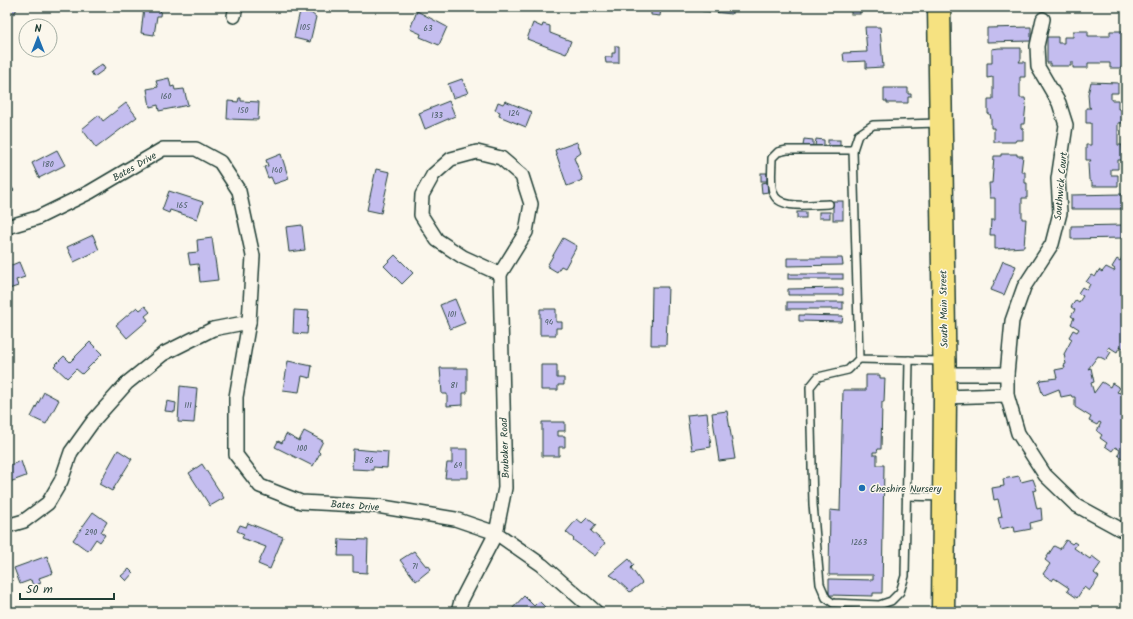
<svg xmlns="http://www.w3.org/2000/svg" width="1133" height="619" font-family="Kalam,sans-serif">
<rect width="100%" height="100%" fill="#fbf7ec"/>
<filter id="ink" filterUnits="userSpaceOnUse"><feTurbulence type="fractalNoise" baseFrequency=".025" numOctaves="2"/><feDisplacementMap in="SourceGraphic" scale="8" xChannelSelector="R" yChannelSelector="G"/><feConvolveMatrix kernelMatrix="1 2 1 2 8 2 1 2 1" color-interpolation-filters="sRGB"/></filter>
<g filter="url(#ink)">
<g fill="#c4bdef" stroke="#1f3d34">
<path d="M7,7h11l-4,7 -7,-3z"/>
<path d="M144,7h17l-1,9h-3l-3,19 -13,-2z"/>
<path d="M651,7h28l-1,2 -17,-1 -1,8 -9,-1z"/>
<path d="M702,7h30v7l-30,-3z"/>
<rect x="851" y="7" width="9" height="7"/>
<path d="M300,11l11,2 5,4 -6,25 -16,-4z"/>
<path d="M417,11l30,16 -8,18 -19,-8 1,-3 -11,-5z"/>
<path d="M533,23l9,4 1,-3 7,2v7l21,8 -5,13 -39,-15z"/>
<path d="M865,27h15l3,40 -17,1v-7l-22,1 -1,-9 24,-1z"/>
<path d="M1031,27v14l-44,1v-14z"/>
<path d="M1073,31h15v5h22v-5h14v37h-14v-5h-22v5h-15v-6h-2v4h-21v-3h-3v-26h11v6h6v-6h9z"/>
<path d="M615,46h4v17h-13l-1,-6h7v-4h3z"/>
<path d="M999,48h22v11l-2,3h6v15h-5v21h5l1,6 -2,20h-3v4l2,1v11h-7l-1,2h-21v-14h-3v-9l-1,-5h-2v-15h5v-22l-6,1v-15h5v-14z"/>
<path d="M102,64l3,5 -11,8 -3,-5z"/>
<path d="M169,78l2,9 3,-1 1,4 9,-1 4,16 -29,6 -1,-6 -8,2 -3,-18 11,-2 -2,-6z"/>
<path d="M462,79l6,14 -15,5 -5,-14z"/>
<path d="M1091,82l27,1v10h-7v7h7v9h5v14h-5v22h4l2,15h-6v9h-7v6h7v11h-26v-4l-3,-2 -1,-16 3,-4h-5v-15h5v-22h-5v-15h5l-2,-1 -1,-13z"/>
<path d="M884,88h24v6h3v3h-3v6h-21v-2h-3z"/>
<path d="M239,98h2v3l18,1 -1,18 -31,-1 1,-18 10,1z"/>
<path d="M449,101l6,15 -30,13 -6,-16z"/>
<path d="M505,101l27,11 -6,15 -27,-11 1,-4 -5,-2 3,-8 5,2z"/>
<path d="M126,103l11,14 -41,31 -14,-19 17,-14 4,6z"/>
<path d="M804,139l9,1v7l-10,-1z"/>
<path d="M816,139l8,1v6h-9z"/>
<rect x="828" y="140" width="12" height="7"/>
<path d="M577,142l4,11 -7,5 9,22 -16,6 -12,-36z"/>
<path d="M57,150l8,15 -26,13 -7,-15z"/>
<path d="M281,154l8,25 -15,5 -3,-7 -3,1 -4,-11 4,-1 -2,-6z"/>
<path d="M1001,154h16v2h6l-2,16h4v11h2v15h-5v21h4l-2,28 -29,2v-14h-5l1,-15h4v-22h-5l-1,-15h3l2,-27h7z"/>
<path d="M376,169l14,3 -9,41 -14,-3z"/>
<rect x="761" y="173" width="6" height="8"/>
<path d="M7,182l7,8 -7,6z"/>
<path d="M767,182l1,10 -6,1 -1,-10z"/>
<path d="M169,191l34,11 -6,17 -27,-9 -1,3 -7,-3z"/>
<path d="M1122,194v15h-51v-14z"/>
<rect x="833" y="201" width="10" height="19"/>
<rect x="797" y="212" width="9" height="6"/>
<rect x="819" y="212" width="11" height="6"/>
<path d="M302,225l3,25 -16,2 -3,-25z"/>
<path d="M1122,225v13l-51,1v-13z"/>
<path d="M93,235l6,15 -25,12 -7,-15z"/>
<path d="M212,238l6,42 -18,2 -2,-18 -8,1 -2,-12 10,-1 -1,-12z"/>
<path d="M563,238l14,8 -12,22 -4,-2 -4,6 -10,-6z"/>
<path d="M1125,253l1,92 -2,4 -4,-3 -3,6 -8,-5 -2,3 4,2 -5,8 -8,-4 -10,13 3,-1 3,14 -3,1 3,10 8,-11 8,5 2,-4 8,5 -3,4 3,1 6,-7v68l-3,5 -5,-4 2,-5 -5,-3 -3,4 -7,-5 2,-3 -7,-5 2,-3 -5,-4 4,-8 -2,-1 -2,3 -8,-4 2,-4 -16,-10v-10h-3l-1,-2 -10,2 -2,-8 -15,6 -2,-2 -3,-11 2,-2 16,-2 -2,-8 10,-2 -1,-3 2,-1 -2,-10 8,-15 -3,-2 4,-7 4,2 2,-3 -8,-5 3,-6 -3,-2 4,-6 -4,-3 5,-7 3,2 4,-6 -5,-3 4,-6 5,3 3,-6 -4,-2 5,-7 4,2 4,-7 3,2 4,-5 8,4 1,-2 -3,-2 5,-8 3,2z"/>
<path d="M395,255l18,18 -11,11 -18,-18z"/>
<path d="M787,258h55l1,7 -56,1z"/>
<path d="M1003,261l13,5 -12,29 -13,-5z"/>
<path d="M19,262l6,15 -9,3 2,6 -9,3 -2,-5v-17z"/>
<rect x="788" y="274" width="55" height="5"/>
<path d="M652,287h16l-2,58h-15z"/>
<path d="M843,288v7h-55v-6z"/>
<path d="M455,299l10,24 -15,6 -10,-24z"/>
<rect x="787" y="302" width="56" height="7"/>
<path d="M145,306l5,6 -5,4 3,4 -21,18 -11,-13 21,-18 3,3z"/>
<path d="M540,309h16v13h6v6h-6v7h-16z"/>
<path d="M294,310l15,1 -2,23 -14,-1z"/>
<path d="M799,315l44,1 -1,6 -43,-1z"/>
<path d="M90,342l12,12 -20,20 -6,-5 -9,9 -13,-12 10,-10 6,6z"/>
<path d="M288,361l24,5 -2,12 -8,-2 -3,16 -16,-2z"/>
<path d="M541,365h16v13h7v7h-6v5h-17z"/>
<path d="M440,368h27v25h-4v12l-16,1v-12h-5z"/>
<path d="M866,375h14v3h5l-1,24h-2l-1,47h-3l-1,3h-4v3h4v10h7l-2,128h-9v3l-44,-1v-16l44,1v-5h-44l1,-65 10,1 3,-121h23z"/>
<path d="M180,386l17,2 -3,35 -16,-1z"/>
<path d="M44,392l15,8 -13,24 -15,-7z"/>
<path d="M167,401l9,2 -1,9 -10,-1z"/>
<path d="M727,411l8,48 -16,2 -7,-48z"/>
<path d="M707,413l4,34 -19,3 -5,-35z"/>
<path d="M542,422h23v9h-7v5h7v11h-6v9h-17z"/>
<path d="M304,431l19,10 -5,10 2,2 -7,13 -38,-19 3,-6 4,2 4,-9 13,7z"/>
<path d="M353,449l35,3 -1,16 -14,-1v3l-21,-1z"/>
<path d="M452,449h16v29h-23l2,-15h5z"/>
<path d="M118,450l14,9 -20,32 -13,-7z"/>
<path d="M21,461l5,15 -19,7v-17z"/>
<path d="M202,464l22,34 -14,8 -21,-33z"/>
<path d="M1019,476l2,6 12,-3 4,11 -4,1 4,18 4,-1 1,12 -12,3 1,6 -16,3 -1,-6 -13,3 -3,-11 4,-1 -4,-18 -4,1 -2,-12 12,-2 -1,-7z"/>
<path d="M93,512l14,10 -6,10 4,3 -5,7 -4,-3 -8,12 -15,-11z"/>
<path d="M587,518l9,7 -5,6 14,12 -10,13 -22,-16 1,-1 -8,-7 11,-13 5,4z"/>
<path d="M248,523l35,14 -13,32 -12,-5 8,-17 -24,-9 2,-4 -7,-3 3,-6 6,2z"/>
<path d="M339,539l29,1 -1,33 -14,-1v-16h-15z"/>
<path d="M1066,540l6,4 2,-2 3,2 -3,4 16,11 2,-3 9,7 -7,10 5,4 -10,14 -5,-4 -7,11 -10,-7 2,-3 -15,-10 -2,3 -9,-7 7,-10 -5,-4 9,-14 6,3z"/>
<path d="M414,551l12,15 2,-1 3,4 -15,12 -16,-21z"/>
<path d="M47,556l6,17 -14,5 2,5 -8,3 -2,-6 -11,4 -6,-16z"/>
<path d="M629,559l5,6 -3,3 11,15 -12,9 -15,-14 -5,-3z"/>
<path d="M129,569l4,4 -7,8 -5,-5z"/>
<path d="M524,596l10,10 5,-5 11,11h-35l-3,-3z"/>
<path d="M662,605l6,7h-16z"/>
</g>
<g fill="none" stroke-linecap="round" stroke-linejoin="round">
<defs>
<g id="lane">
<path d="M938,123l-65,2 -15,10 -5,15 6,209 84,2"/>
<path d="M829,204c-16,0 -51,7 -56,-12 -3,-10 -1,-24 -1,-34l6,-6 9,-2h66"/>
<path d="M859,359l-11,11 -30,7 -8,10 3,117 7,80 6,14 7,5 46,2 12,-4 9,-9 5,-16 4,-216"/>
<path d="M906,496l36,1"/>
</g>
<g id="street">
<path d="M234,16l2,-9"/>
<path d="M1043,19l-6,27 1,21 21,36 7,22 -8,54 2,34 -8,31 -28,43 -12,34 -5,53v21l11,38 27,42 31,30 44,24 6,1"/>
<path d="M477,152l24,6 21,18 9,28 -5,28 -26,42 -37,-17 -26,-17 -16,-25 1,-20 11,-20 18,-16z"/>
<path d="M7,227l30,-9 53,-26 73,-43h33l24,13 19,29 14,65 -4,66 -13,75v58l24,31 41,16 76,4 78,13 41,14 46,32 54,47"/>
<path d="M944,374h63"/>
<path d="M945,397l62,-2"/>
<path d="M7,526l17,-5 24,-18 13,-22 10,-29 23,-32 33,-37 36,-29 50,-25 36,-7"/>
<path d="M458,612l3,-11 35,-68 9,-45 -5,-214"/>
</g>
<path id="highway" d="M939,7l6,390 -2,215"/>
</defs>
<use href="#lane" stroke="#1f3d34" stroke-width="10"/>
<use href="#street" stroke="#1f3d34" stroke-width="16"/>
<use href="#highway" stroke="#1f3d34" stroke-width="25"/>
<use href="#lane" stroke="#fbf7ec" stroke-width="7"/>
<use href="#street" stroke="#fbf7ec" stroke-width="13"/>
<use href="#highway" stroke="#f6e281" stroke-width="22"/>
</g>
</g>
<circle fill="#1f6fb2" stroke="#fbf7ec" stroke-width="1.5" cx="862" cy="488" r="4"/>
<g text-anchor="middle" stroke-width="3" stroke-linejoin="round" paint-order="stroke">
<g font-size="8" fill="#485d63">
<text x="305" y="30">105</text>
<text x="428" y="31">63</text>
<text x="166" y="99">160</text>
<text x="243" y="113">150</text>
<text x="514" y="116">124</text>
<text x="437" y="118">133</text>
<text x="48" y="167">180</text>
<text x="277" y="173">140</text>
<text x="182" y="208">165</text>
<text x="452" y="317">101</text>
<text x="549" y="325">94</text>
<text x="454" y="388">81</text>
<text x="188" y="408">111</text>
<text x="302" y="451">100</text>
<text x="369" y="463">86</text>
<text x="458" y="468">69</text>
<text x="91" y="535">290</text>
<text x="859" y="545">1263</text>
<text x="415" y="569">71</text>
</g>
<g font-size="10" fill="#1f3d34" stroke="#fbf7ec">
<text transform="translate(134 166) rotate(-30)" y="4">Bates Drive</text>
<text transform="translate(1060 186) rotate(-85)" y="4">Southwick Court</text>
<text transform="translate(943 309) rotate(-91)" y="4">South Main Street</text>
<text transform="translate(504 448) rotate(-92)" y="4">Brubaker Road</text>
<text transform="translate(355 505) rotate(4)" y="4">Bates Drive</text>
</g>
<g font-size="10" fill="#1f3d34" stroke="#fbf7ec" text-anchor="start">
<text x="870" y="492">Cheshire Nursery</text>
</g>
</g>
<rect width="1133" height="619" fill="none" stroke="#fbf7ec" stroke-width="24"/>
<rect x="12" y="12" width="1109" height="595" fill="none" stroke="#1f3d34" stroke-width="1.5" filter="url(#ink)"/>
<g transform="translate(38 38)"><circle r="19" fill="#fbf7ec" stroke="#a3ada2"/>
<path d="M0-3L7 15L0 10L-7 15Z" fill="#1f6fb2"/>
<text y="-6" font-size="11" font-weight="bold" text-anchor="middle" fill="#1f3d34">N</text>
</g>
<path d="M20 593v6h94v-6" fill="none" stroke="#1f3d34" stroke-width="2"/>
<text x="26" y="593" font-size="12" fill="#1f3d34" stroke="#fbf7ec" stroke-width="3" paint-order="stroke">50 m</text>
</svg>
